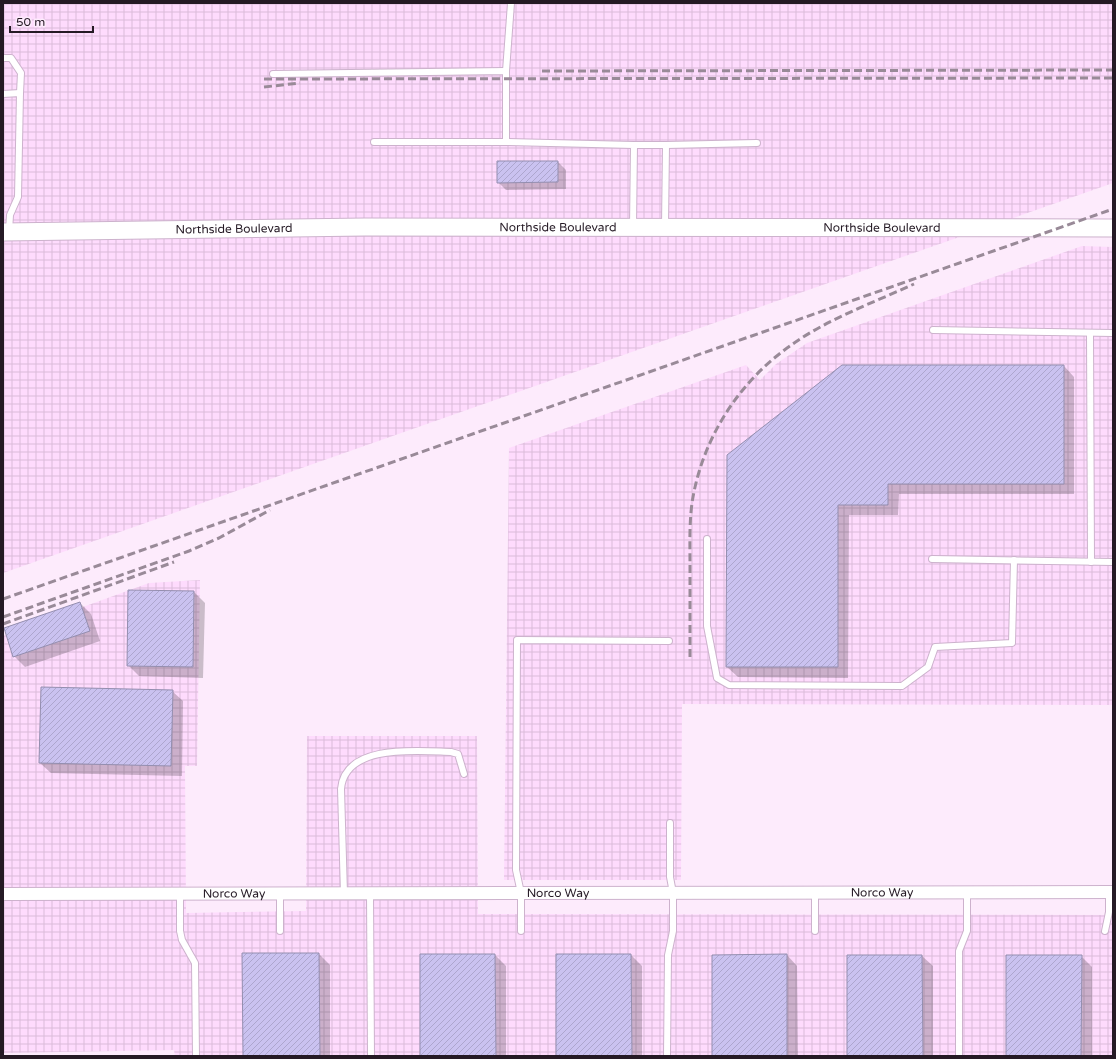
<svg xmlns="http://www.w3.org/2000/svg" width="1116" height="1059" font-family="'Varela Round',sans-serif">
<defs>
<pattern id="industrial-grid" width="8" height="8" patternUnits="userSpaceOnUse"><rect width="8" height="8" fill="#fedbfd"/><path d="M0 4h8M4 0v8" fill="none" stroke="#dabbd9"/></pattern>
<pattern id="building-hatch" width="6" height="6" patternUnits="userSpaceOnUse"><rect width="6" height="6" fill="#cac2f0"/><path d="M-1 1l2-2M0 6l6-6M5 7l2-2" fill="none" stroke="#ada6ce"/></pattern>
</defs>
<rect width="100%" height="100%" fill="#fdebfc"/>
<g fill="url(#industrial-grid)">
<path d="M3,3h1110v180l-1110,390z"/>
<path d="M1082,246l31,1v458l-431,-1 -1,176h-177l5,-432 237,-83 14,15 16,-16 31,-21z"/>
<path d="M200,580l-3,186h-12l1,147 120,-2 1,-175h170l1,178 635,1v141h-938l-1,-6 -171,3v-417l146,-53z"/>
</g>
<g fill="#0003">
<path d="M558,162l8,8v19l-60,1 -8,-8z"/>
<path d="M1064,366l10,11v117h-175l-1,21h-49l-1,163 -110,-1 -11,-10 1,-212z"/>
<path d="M194,592l11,11 -2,75 -64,-2 -11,-11z"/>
<path d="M80,603l11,11 9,27 -75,26 -11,-11z"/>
<path d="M172,691l11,10 -1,75 -131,-3 -11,-10z"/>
<path d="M319,954l11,11v91h-86z"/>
<path d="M421,955h74l11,11v90h-85z"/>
<path d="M631,955l11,11v90h-85z"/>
<path d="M787,955l10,11 1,90h-85z"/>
<path d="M848,956h74l11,10v90h-85z"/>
<path d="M1081,956l11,11v89h-85z"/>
</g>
<g fill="url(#building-hatch)" stroke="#948eaf">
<path d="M497,161h61v21l-61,1z"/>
<path d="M842,365h222v119h-176v21h-50v162h-112l1,-212z"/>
<path d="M128,590l66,1 -1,76 -66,-1z"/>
<path d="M80,602l10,29 -77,26 -9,-29z"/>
<path d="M41,687l132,3 -2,76 -132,-3z"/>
<path d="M242,953h77l1,103h-77z"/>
<path d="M420,954h75l1,102h-76z"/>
<path d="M556,954h75l1,102h-76z"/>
<path d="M787,954v102h-75v-101z"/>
<path d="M847,955h75l1,101h-76z"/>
<path d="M1006,955h76l-1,101h-75z"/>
</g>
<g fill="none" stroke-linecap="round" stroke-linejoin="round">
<defs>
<g id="lane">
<path d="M3,58h8l10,15 -1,20"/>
<path d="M506,71l5,-68"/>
<path d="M273,74l233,-3v71"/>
<path d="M3,94l17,-1 -2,104 -8,18 -1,16"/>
<path d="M374,142h132l128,3 -1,82"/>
<path d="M634,145h32l-1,81"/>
<path d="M666,145l91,-2"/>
<path d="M933,330l180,3"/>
<path d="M1090,333l1,229"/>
<path d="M707,539v87l10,52 12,7 173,1 26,-19 7,-20 77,-4 2,-83"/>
<path d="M932,559l181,3"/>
<path d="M180,894v37l2,9 13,23 1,93"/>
<path d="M344,894l-3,-105c4,-46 77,-38 110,-37l7,2 6,20"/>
<path d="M370,894l1,162"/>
<path d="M280,931v-37"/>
<path d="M521,931v-38l-5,-23 1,-230 152,1"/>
<path d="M815,931v-38"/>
<path d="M1105,931l4,-19v-20"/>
<path d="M667,1056l1,-101 5,-24v-38l-3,-16v-54"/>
<path d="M959,1056v-105l8,-20v-39"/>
</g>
<g id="street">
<path id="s1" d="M3,894l1110,-2"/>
</g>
<g id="secondary">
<path id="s2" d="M3,232l362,-5 748,1"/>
</g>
</defs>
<use href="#lane" stroke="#cdb2cd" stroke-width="8"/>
<use href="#street" stroke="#cdb2cd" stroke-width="14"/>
<use href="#secondary" stroke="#cdb2cd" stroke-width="19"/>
<use href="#lane" stroke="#fff" stroke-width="6"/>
<use href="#street" stroke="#fff" stroke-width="12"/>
<use href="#secondary" stroke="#fff" stroke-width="17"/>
<g stroke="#998a98" stroke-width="3" stroke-dasharray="8 4" stroke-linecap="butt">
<path d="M542,71l571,-1"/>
<path d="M264,79l849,-1"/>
<path d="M264,87l36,-4"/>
<path d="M3,599l1110,-390"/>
<path d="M3,617l186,-66 30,-13 51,-28"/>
<path d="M3,624l171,-62"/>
<path d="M690,657c0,-30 0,-61 0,-91 0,-22 -1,-47 3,-69 11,-61 47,-116 97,-151 37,-27 83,-43 124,-62"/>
</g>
</g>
<g text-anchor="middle" stroke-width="3.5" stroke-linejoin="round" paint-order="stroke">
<g font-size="12" fill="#251a25" stroke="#fdebfc">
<text dy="4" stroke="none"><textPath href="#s2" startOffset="555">Northside Boulevard</textPath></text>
<text dy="4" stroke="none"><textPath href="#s2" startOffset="879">Northside Boulevard</textPath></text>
<text dy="4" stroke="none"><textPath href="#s2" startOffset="231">Northside Boulevard</textPath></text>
<text dy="4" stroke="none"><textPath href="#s1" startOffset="555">Norco Way</textPath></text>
<text dy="4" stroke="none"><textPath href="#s1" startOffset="879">Norco Way</textPath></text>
<text dy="4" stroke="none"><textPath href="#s1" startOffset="231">Norco Way</textPath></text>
</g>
</g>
<rect width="1116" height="1059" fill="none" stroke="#251a25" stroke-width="8"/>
<path d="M10 26v6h83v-6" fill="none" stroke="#251a25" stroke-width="2"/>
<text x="16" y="26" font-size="12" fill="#251a25" stroke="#fdebfc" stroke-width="3" paint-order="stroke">50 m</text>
</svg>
